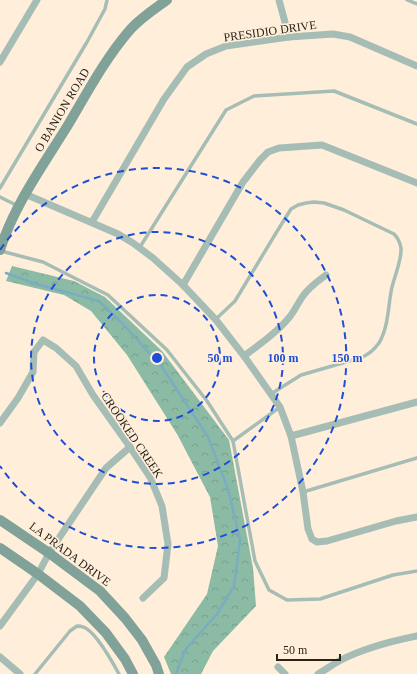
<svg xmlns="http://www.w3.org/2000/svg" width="417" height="674" font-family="Georgia,serif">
<defs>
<pattern id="forest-crowns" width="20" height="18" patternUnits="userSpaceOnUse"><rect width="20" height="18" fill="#8cbba5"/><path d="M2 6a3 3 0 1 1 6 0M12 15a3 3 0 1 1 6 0" fill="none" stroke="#79a08d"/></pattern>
</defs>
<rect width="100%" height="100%" fill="#ffefda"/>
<path fill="url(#forest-crowns)" d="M12,266l62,15 31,16 57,54 67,89 24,128 3,38 -43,45 -12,23h-30l-7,-17 43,-63 11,-48 -8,-49 -33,-63 -50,-79 -36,-44 -27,-16 -58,-14z"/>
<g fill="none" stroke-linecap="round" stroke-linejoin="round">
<path stroke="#7badc0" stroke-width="2.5" d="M6,273l30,11 63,17 23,22 40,44 46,70 20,52 12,51 -6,46 -17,28 -32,36 -9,24"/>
<g stroke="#a6bdb6" stroke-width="3.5">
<path d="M407,0l10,4"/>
<path d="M0,188l87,-146 18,-33 2,-9"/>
<path d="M0,197l18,9"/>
<path d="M140,247l86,-137 28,-14 80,-5 83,33"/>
<path d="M1,251l42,11 65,33 59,55 40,51 26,40"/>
<path d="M216,319l19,-18 41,-68 15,-24 7,-4 8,-2 8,-1 10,1 20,7 50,24c4,4 6,8 7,14 1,13 -8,31 -10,44 -3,17 -3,36 -12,51 -5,7 -11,12 -19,15l-59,17 -30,19"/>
<path d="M280,407l-47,34 22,120 14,29 18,10 33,-1 73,-24 24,-4"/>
<path d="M303,492l114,-34"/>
<path d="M35,674l35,-43 7,-5c2,0 4,0 6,1 12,3 30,36 36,47"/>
</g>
<g stroke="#a6bdb6" stroke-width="7">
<path d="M279,0l10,37"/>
<path d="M0,62l37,-62"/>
<path d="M25,194l93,40 15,9 20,15 30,27 33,35 28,36 36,51 11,29 12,56 5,37 4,10 5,3 10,-1 69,-20 21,-4"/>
<path d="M92,222l72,-123 23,-32 19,-13 20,-8 63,-9 44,-3 17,3 67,29"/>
<path d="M183,285l60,-103 17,-22 8,-8 11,-4 43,-3 95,38"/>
<path d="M244,356c15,-11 31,-22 43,-36 7,-7 10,-16 16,-24 6,-9 15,-15 23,-21"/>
<path d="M0,423l18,-25 15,-26 1,-20 9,-12 13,8 20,18 17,29 37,52 20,30 12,29 6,38 -4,34 -21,20"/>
<path d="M291,436l126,-34"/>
<path d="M0,626l38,-52 11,-21 57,-85 24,-21"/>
<path d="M0,657l20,17"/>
<path d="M278,667l7,7"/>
<path d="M318,674c7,-4 14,-9 21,-13 23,-12 53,-20 78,-25"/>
</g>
<g stroke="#80a299" stroke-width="10">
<path d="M0,250c14,-45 44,-86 68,-125 19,-32 37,-66 61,-94 10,-12 25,-22 38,-31"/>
<path d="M0,520l49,33 51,38 25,27 17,22 14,25 3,9"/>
<path d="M0,548l38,26 42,32 26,27 19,26 8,15"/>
</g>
</g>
<g fill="none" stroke="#1d4ed8" stroke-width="2" stroke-dasharray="7 5">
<circle cx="157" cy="358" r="63"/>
<circle cx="157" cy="358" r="126"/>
<path d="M0 250A190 190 0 1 1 0 466"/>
</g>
<g text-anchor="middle" stroke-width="3.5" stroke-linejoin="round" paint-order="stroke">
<g font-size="12" fill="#2a231a" stroke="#ffefda">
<text transform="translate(270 31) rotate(-8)" y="4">PRESIDIO DRIVE</text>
<text transform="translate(62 110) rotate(-59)" y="4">O BANION ROAD</text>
<text transform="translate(132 435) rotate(56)" y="4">CROOKED CREEK</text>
<text transform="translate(70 554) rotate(37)" y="4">LA PRADA DRIVE</text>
</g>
</g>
<circle cx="157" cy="358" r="6" fill="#1d4ed8" stroke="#ffefda" stroke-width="2"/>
<g font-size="12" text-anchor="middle" font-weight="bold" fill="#1d4ed8" stroke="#ffefda" stroke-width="3.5" stroke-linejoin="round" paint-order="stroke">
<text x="220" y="362">50 m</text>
<text x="283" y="362">100 m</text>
<text x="347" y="362">150 m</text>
</g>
<path d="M277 654v6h63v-6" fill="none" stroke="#2a231a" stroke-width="2"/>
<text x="283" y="654" font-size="12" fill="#2a231a" stroke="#ffefda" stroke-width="3" paint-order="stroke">50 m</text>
</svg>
